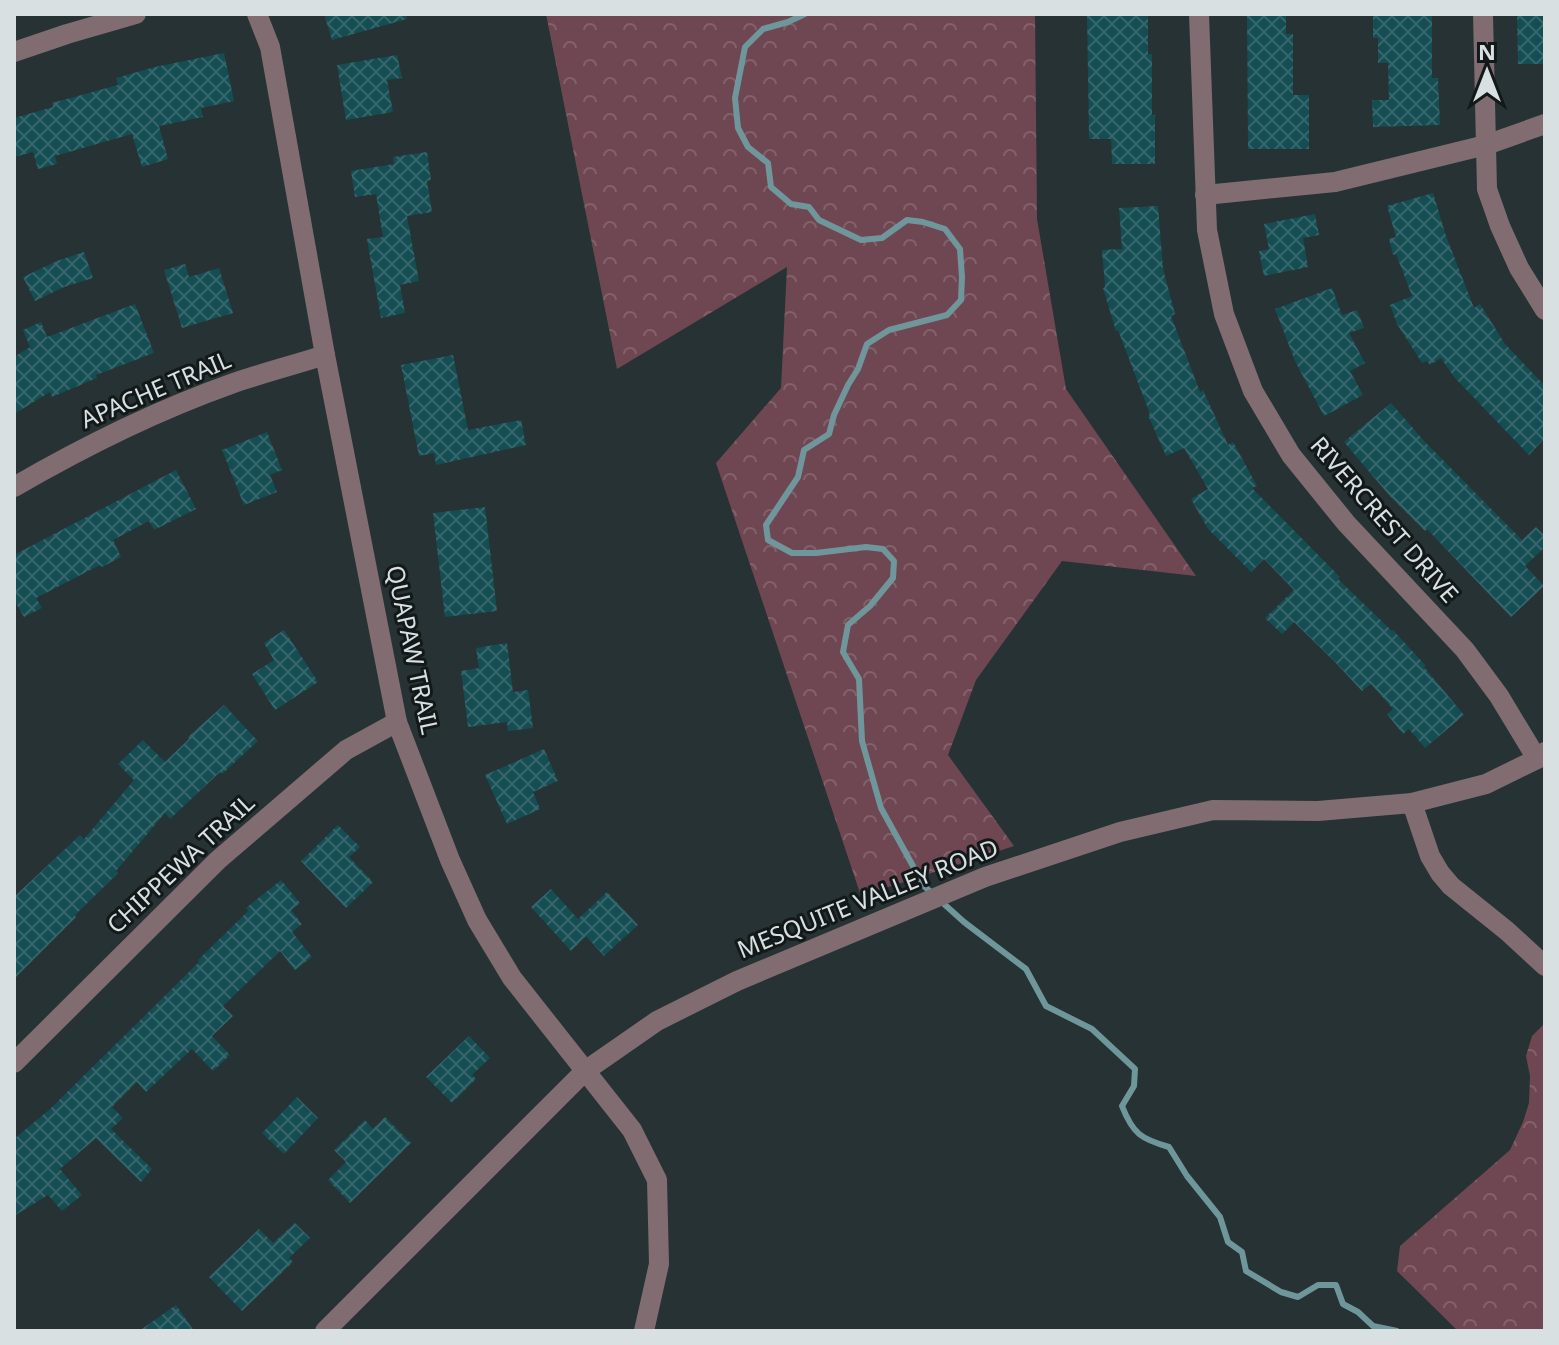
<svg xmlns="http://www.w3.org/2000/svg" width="1559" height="1345" font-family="'Noto Sans',sans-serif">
<defs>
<pattern id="forest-crowns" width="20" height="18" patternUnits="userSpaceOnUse" patternTransform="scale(2)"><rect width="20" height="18" fill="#6f4753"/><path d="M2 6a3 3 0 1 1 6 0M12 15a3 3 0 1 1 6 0" fill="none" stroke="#83616b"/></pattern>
<pattern id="building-cross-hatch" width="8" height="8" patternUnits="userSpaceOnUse" patternTransform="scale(2)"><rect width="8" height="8" fill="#144d52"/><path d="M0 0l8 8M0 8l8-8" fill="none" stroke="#35666b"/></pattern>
</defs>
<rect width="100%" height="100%" fill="#263234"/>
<g fill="url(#forest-crowns)">
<path d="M546,14h489l2,205 29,170 130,187 -134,-15 -86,119 -28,75 66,91 -153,50 -145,-433 65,-75 6,-121 -170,102z"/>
<path d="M1545,1023v308h-87l-61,-60 3,-25 110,-96 13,-28 6,-19 1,-27 -4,-20 6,-20z"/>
</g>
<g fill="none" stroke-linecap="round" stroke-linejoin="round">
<path stroke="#6f979b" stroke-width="6" d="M805,14l-17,8 -25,7 -18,18 -10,51 3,30 10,19 20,16 3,24 20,17 18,3 10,13 42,20 21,-2 25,-18 16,2 22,7 15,20 2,28 -1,23 -14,15 -58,15 -22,14 -9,25 -10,16 -14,30 -5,19 -25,16 -6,27 -32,48 2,15 24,13h24l50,-6 17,2 11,12 -1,17 -23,28 -22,19 -5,27 16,27 3,62 19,67 43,78 40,36 62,47 20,37 46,23 43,40 -1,17 -12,20c11,28 19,33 47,41l18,29 33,41 8,25 14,10 4,19 35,21 17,5 20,-12h18l7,19 15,8 15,14 24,5"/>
</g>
<g fill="url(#building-cross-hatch)">
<path d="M324,14h82l1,5 -75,21z"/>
<path d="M1087,14h61v40h4v61h3v49h-43l-1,-25h-22z"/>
<path d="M1247,14h39v20h7v61h16v54h-61z"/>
<path d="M1373,14h59v64h6l2,47 -67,2 -1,-27h17l-1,-37h-10v-25h-5z"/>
<path d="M1517,14h28v50h-27z"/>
<path d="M224,53l10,48 -33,7 2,9 -44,9 9,33 -26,8 -10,-33 -77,22 2,8 -19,5 -5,-17 -19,5v-39l39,-11 -1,-4 66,-18 -2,-7 39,-11z"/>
<path d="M397,55l5,23 -15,2 6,32 -47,8 -9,-55z"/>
<path d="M427,152l4,28 -4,1 5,31 -25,4 12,65 -19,4 5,28 -24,5 -14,-79 16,-2 -7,-43 -21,3 -4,-26 43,-7 -1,-7z"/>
<path d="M1433,193l13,43 28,72 6,-4 25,40 40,42v52l-16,17 -75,-78 -13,-19 -11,7 -3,-4 -5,2 -25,-39 -7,-19 22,-9 -16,-42 -3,1 -4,-16 7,-2 -9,-31z"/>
<path d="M1158,206l5,63 12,45 -4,2 29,76 3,-2 25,55 5,-3 24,44 -5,2 88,89 -2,2 54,52 1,-1 33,36 -2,1 40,48 -39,33 -16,-19 -6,5 -16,-20 6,-5 -22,-25 -9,7 -27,-29 -41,-40 -12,12 -17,-16 29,-28 -30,-31 -13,13 -43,-43 -17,-30 17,-10 -24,-41 -18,8 -18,-41 2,-1 -32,-84 -2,1 -13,-43 2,-1 -3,-37 20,-1 -3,-41z"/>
<path d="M1315,214l4,21 -16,3 5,29 -44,9 -5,-25 10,-2 -5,-25z"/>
<path d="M84,252l9,26 -29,9 -29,14 -12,-24 34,-16z"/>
<path d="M185,264l4,13 30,-9 14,45 -51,15 -18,-58z"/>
<path d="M1332,288l10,27 15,-5 7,18 -15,5 16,30 -15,8 13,24 -39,21 -29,-55 -20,-52z"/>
<path d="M135,304l19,49 -58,22 1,3 -45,19 -2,-5 -36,22v-57l16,-10 -7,-17 18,-8 6,15z"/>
<path d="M453,355l15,75 53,-10 5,25 -90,20 -2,-12 -15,3 -18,-91z"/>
<path d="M1391,403l34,39 97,98 14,-13 9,9v11l-20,19 19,20 -33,31 -84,-88 -2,2 -36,-36 -45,-53z"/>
<path d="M267,432l15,38 -12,5 7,17 -33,13 -22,-55z"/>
<path d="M176,470l20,39 -42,21 -5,-9 -36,19 8,17 -19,10 -2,-2 -64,33 6,10 -18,9 -10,-17v-45z"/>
<path d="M485,507l12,104 -52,6 -12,-104z"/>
<path d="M284,630l34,52 -43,28 -23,-36 22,-14 -10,-17z"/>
<path d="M507,643l6,49 15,-2 5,38 -25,3 -1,-9 -39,5 -7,-56 18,-3 -3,-20z"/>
<path d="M224,705l34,36 -36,33 -2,-2 -50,47 -5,-6 -49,58 2,2 -43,42 1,2 -62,62v-82l66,-62 4,4 50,-59 -16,-16 25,-24 22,22 24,-23 -1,-2z"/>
<path d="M544,749l14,32 -25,11 7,17 -33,15 -22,-49z"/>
<path d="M338,825l22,22 -11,10 24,25 -27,26 -45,-47z"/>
<path d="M281,880l19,23 -9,7 11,14 -10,8 20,25 -17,13 -15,-19 -57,55 10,10 -21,20 18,19 -17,16 -21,-22 -46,43 -9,-10 -25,25 11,11 -12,11 41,40 -11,13 -45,-44 -36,31 22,26 -20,16 -14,-16 -34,21v-77l36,-30 149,-147 -1,-2 50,-49 -2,-3z"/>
<path d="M551,889l27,30 29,-27 31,33 -34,31 -18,-20 -15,15 -40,-44z"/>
<path d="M469,1036l21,22 -18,17 4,4 -24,24 -26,-26z"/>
<path d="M297,1097l21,21 -34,36 -22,-21z"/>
<path d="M385,1117l26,26 -61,60 -22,-23 18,-18 -12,-12 31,-30 8,9z"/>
<path d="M295,1223l15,15 -21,20 4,4 -51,49 -33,-34 50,-48 14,14z"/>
<path d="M176,1305l18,26h-55z"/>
</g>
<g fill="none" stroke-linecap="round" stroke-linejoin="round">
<g stroke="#806c71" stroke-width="20">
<path d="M257,14l13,33 55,308 72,367 53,138 27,60 35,58 120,152 25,50 2,84 -15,67"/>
<path d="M1199,14l8,216 17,84 29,77 38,64 55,68 119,127 34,46 38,63"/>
<path d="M1483,14l4,175 13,37 19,42 26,42"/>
<path d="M14,52l53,-18 69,-20"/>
<path d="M1205,195l130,-13 151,-37 59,-21"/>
<path d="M14,487c69,-40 141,-76 217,-103 31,-11 63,-19 94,-29"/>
<path d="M1412,803l18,53 10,17 11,13 56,45 38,35"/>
<path d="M14,1063l204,-203 128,-110 51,-28"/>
<path d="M325,1331l260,-260 72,-50 80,-40 248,-104 135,-45 93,-22 105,1 94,-8 74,-19 51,-25 8,-7"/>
</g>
</g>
<g text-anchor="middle" stroke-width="6" stroke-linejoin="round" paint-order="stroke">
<g font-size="24" fill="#d8e0e1" stroke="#131919">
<text transform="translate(156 390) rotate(-23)" y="8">APACHE TRAIL</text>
<text transform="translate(1384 520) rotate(49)" y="8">RIVERCREST DRIVE</text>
<text transform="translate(412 650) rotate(78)" y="8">QUAPAW TRAIL</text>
<text transform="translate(181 864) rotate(-43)" y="8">CHIPPEWA TRAIL</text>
<text transform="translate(868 899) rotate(-22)" y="8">MESQUITE VALLEY ROAD</text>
</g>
</g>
<rect width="1559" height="1345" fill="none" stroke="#d8e0e1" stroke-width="32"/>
<g transform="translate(1487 72)" stroke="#131919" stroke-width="6" paint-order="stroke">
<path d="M0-6L14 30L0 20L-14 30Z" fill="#d8e0e1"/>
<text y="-12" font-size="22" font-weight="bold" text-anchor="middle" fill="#d8e0e1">N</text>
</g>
</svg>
